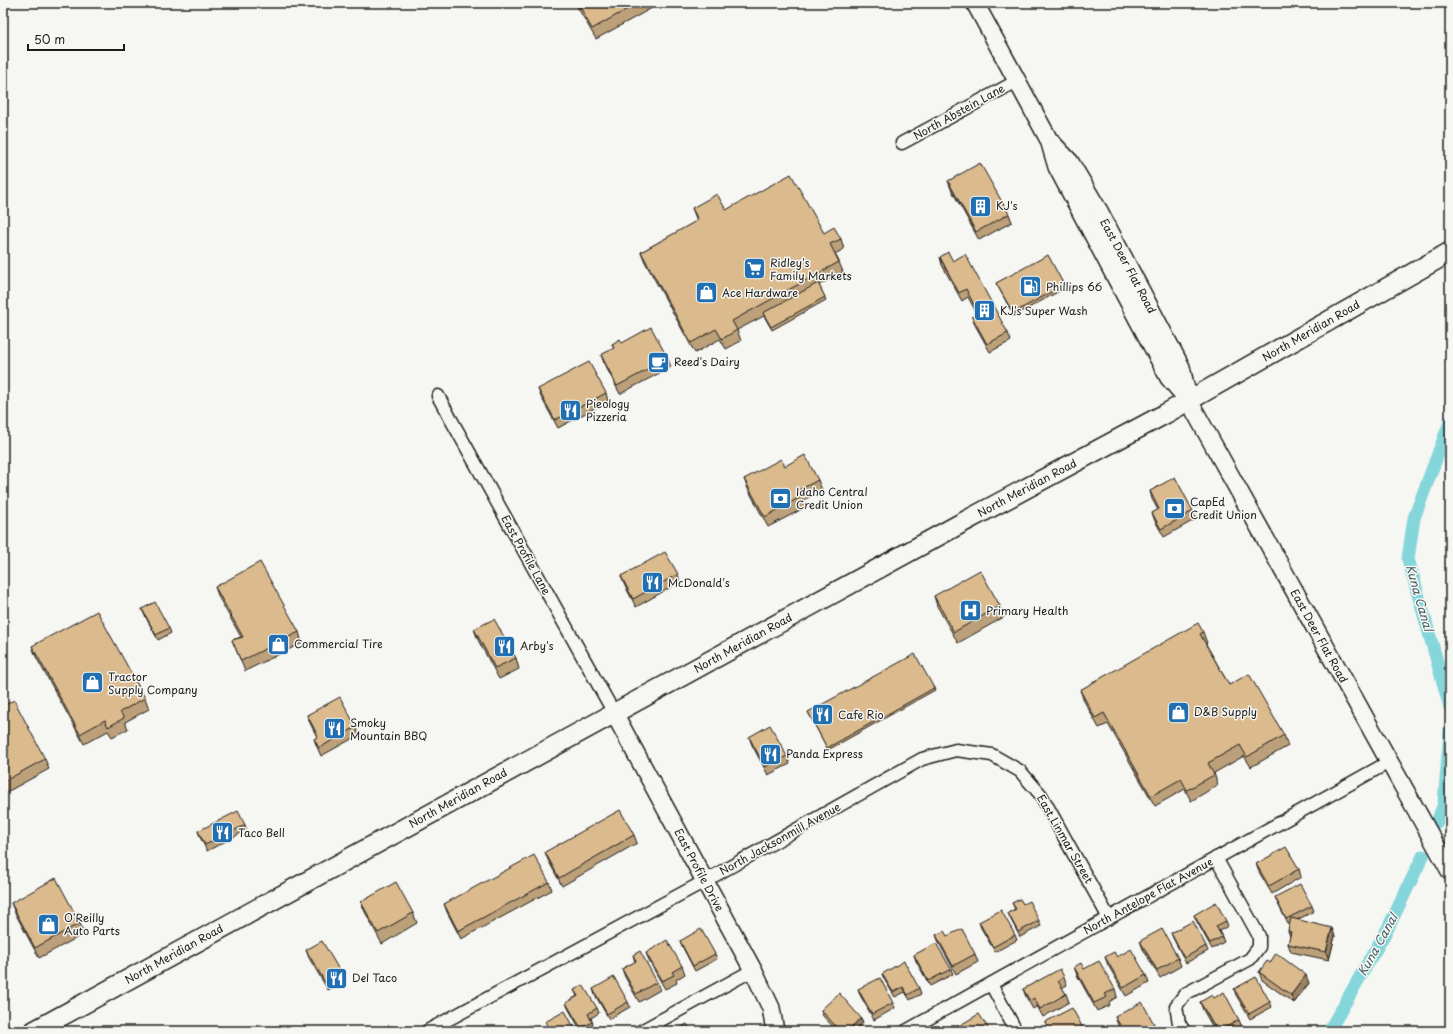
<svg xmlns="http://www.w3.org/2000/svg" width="1453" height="1034" font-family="'Playpen Sans',sans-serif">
<rect width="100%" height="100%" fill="#f6f6f2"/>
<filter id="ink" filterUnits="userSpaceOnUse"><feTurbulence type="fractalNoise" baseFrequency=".025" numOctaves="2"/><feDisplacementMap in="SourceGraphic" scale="8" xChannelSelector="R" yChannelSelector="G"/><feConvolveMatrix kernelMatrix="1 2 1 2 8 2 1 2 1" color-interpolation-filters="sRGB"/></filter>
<g filter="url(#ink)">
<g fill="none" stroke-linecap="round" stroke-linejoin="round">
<g stroke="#84d6db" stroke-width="13">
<path d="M1450,422l-36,96 -6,41 42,148"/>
<path d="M1437,822l7,-18 6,-73"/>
<path d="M1329,1031l59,-103 35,-72"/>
</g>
<defs>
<g id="street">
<path d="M902,143l115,-62"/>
<path d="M438,396l176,317"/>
<path d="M991,984l25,47"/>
<path d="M427,1031l278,-150 217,-122 34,-9 36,5 28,16 21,24 68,123"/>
<path d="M641,1031l112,-61"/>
<path d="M906,1031l483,-269"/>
<path d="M1184,1031l-5,-8 -3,-17 9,-12 65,-35 9,-12v-11l-43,-78"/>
</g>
<g id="secondary">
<path d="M975,3l74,137 8,27 112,211 20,23 261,470"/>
<path d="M1051,142l19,20 29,49 82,156 7,31"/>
<path d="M614,713l139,257 18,38 4,23"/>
</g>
<path id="primary" d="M34,1031l924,-506 207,-111 285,-162"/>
</defs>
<use href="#street" stroke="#1c1c1c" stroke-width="15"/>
<use href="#secondary" stroke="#1c1c1c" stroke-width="20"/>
<use href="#primary" stroke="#1c1c1c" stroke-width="22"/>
<use href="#street" stroke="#f6f6f2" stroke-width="12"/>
<use href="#secondary" stroke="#f6f6f2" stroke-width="17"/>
<use href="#primary" stroke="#f6f6f2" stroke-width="19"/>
</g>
<g fill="#bca079" stroke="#1c1c1c">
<path d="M575,3h86l-65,36z"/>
<path d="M948,181l61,33 3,8 -33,18 -28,-51z"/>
<path d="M692,208l34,2 98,23 17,6 3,10 -9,5 4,8 4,10 -24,13 7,15 -54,30 -8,-14 -27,14 4,11 -15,8 -6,-10 -25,14 -50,-91 -4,-10 56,-31z"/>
<path d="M940,257l13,4 55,72 3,8 -21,11 -15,-27 -3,-8 5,-3 -9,-17 -6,4 -20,-36z"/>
<path d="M996,283l68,2 1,3 -51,28z"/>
<path d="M622,343l46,16 3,8 -51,27 -16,-31 -3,-8 13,-6 -2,-5z"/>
<path d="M538,389l68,4 2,8 -50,27 -17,-31z"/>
<path d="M785,466l33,14 4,10 -18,10 2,7 -38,20 -20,-38 -4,-10z"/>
<path d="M1150,491l43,20 3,8 -32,18 -9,-16 -3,-8 6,-3 -6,-11z"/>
<path d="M678,574l2,8 -44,25 -12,-23 -3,-8z"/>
<path d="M215,587l84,45 3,11 -57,28 -13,-31 9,-3 -22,-39z"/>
<path d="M934,596l66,10 4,11 -46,26 -21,-37z"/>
<path d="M142,609l27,19 2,5 -13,7 -14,-26z"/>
<path d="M474,629l42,29 3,11 -20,10 -21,-39z"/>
<path d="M1203,632l4,11 -1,1 23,41 55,50 4,11 -37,21 -7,-11 -30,17 4,12 -27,16 -6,-12 -30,17 -47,-82 -9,4 -15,-27 -4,-11z"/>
<path d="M32,646l113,52 4,11 -24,13 3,7 -16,8 -4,-6 -24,13 -48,-87z"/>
<path d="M934,688l1,2 -107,60 -20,-38z"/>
<path d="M3,706l42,53 4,10 -44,24 -2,-4z"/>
<path d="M307,715l49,12 3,8 -38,21 -4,-9 -3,-8 3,-2 -7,-14z"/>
<path d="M749,737l38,19 3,8 -22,11 -16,-30z"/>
<path d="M245,825l2,5 -40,21 -7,-14 -2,-6z"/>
<path d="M634,835l3,8 -75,43 -14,-26 -3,-8z"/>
<path d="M1256,864l43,5 2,8 -29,17 -13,-22z"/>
<path d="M549,882l3,8 -91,49 -14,-27 -3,-8z"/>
<path d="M1275,897l37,9 2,5 -17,9 38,16 -6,24 -38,-8 -3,-8 2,-8 -2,-5 2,-7h-2l-11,-22z"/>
<path d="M361,902l52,11 4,10 -35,21 -17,-32z"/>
<path d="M11,903l69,20 4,11 -45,24 -24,-45z"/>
<path d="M1012,903l11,1 16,17 2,5 -21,11 -10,-19 -2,-5 7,-4z"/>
<path d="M1194,915l32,6 2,5 -9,5 3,6 2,5 -12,7 -16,-29z"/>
<path d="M979,922l36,13 2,5 -22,12 -14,-24z"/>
<path d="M1171,933l35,13 2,5 -22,12 -13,-25z"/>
<path d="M936,935l11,1 28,18 3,8 -22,12 -17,-31z"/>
<path d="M680,941l35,13 2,5 -22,12 -13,-25z"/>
<path d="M1140,941l38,17 3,8 -21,12 -17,-29z"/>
<path d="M306,950l35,23 3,8 -16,9 -19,-32z"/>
<path d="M646,953l36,13 3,8 -9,6 1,3 -12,6 -16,-28z"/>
<path d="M633,955l24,27 3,8 -21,12 -14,-25 -3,-8 13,-7z"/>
<path d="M914,955l37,14 2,5 -23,12 -14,-25z"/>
<path d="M1105,957h12l29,18 3,8 -23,13 -18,-31z"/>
<path d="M1270,963l39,20 -15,20 -32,-23 -3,-8z"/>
<path d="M1074,967l10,2 31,20 2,8 -8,5 1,3 -13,6 -20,-36z"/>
<path d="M882,974l37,14 2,6 -11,6 -5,-8 -10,5 -11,-18z"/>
<path d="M1064,977l3,8 -5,3 4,6 3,8 -26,15 -6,-11 -4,3 -7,-12 -3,-8z"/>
<path d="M593,989l35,13 2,5 -21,12 -14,-24z"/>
<path d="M858,989l35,14 2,5 -21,12 -14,-25z"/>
<path d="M1234,989l36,13 2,5 -22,12 -14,-24z"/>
<path d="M574,990l23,18 2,5 -8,5 3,9 -7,4h-6l-13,-23 -2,-5 11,-7z"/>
<path d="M1214,998l25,22 3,7 -6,4h-21l-12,-21 -3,-8z"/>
<path d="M821,1010l40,8 2,5 -8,8h-18l-14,-15z"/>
<path d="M1115,1017l39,7 3,7h-35l-4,-6z"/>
<path d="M1045,1022l39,8v1h-35z"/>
</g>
<g fill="#998263" stroke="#1c1c1c">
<path d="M1332,928l3,8 -6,24 -3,-8z"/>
<path d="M1306,975l3,8 -15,20 -3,-8z"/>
<path d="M861,1018l2,5 -8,8h-8z"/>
</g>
<g fill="#dbba8d" stroke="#1c1c1c">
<path d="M578,3h60l-46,26z"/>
<path d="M980,163l29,51 -33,18 -28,-51z"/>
<path d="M791,174l33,59 10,-6 7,12 -11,5 9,18 -107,59 5,9 -15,9 -6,-10 -25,14 -50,-91 57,-32 -6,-12 25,-14 9,16z"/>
<path d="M948,252l5,9 12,-7 43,79 -21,11 -15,-27 6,-4 -12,-24 -7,4 -19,-36z"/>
<path d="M1048,255l16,30 -51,28 -17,-30z"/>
<path d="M818,283l7,14 -54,30 -8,-14z"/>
<path d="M651,327l17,32 -51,27 -16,-31 13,-7 -2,-4 8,-5 2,4z"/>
<path d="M589,362l17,31 -51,27 -17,-31z"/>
<path d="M805,455l13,25 -19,10 3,6 -37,21 -21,-38 37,-20 4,7z"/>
<path d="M1175,477l18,34 -32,18 -9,-16 7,-4 -9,-18z"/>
<path d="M665,552l13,22 -45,25 -12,-23z"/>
<path d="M260,562l39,70 -58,29 -9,-21 11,-3 -28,-50z"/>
<path d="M980,570l20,36 -46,26 -20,-36z"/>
<path d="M155,602l14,26 -13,7 -14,-26z"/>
<path d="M97,611l48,87 -25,14 4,6 -16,9 -3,-7 -25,14 -48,-88z"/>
<path d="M494,619l22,39 -21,10 -21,-39z"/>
<path d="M1198,623l5,9 -3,2 29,51 20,-11 35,61 -37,22 -7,-12 -32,18 6,12 -27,15 -6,-11 -30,17 -47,-83 -9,5 -15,-28z"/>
<path d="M915,654l19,34 -107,60 -19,-36z"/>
<path d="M340,697l16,30 -37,21 -5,-9 4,-3 -11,-21z"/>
<path d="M14,700l31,59 -42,23v-76z"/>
<path d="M770,725l17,31 -22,11 -16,-30z"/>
<path d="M620,810l14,25 -75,43 -14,-26z"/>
<path d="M238,811l7,14 -40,20 -7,-14z"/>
<path d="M1286,847l13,22 -30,17 -13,-22z"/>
<path d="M534,855l15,27 -91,49 -14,-27z"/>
<path d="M56,878l24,45 -45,25 -24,-45z"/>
<path d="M396,882l17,31 -35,20 -17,-31z"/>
<path d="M1300,884l12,22 -26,13 -11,-22z"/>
<path d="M1020,899l3,5 6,-3 10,20 -21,11 -10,-19 8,-4 -4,-6z"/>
<path d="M1216,902l10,19 -10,5 6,11 -12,6 -16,-28z"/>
<path d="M1001,910l14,25 -22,12 -14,-25z"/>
<path d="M1291,918l41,10 -6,24 -38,-8 3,-12 -3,-1z"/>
<path d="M1193,921l13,25 -22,12 -13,-25z"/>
<path d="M701,929l14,25 -22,12 -13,-25z"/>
<path d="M962,929l13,25 -22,12 -17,-31 8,-4 3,5z"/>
<path d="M1162,929l16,29 -21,12 -17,-29z"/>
<path d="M667,940l15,26 -10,6 2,3 -12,6 -16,-28z"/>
<path d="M322,941l19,32 -16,9 -19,-32z"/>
<path d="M936,943l15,26 -23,12 -14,-26z"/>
<path d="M1131,949l15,26 -23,13 -18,-31 9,-5 3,5z"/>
<path d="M640,951l17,31 -21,12 -14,-25 14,-8 -3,-6z"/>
<path d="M1276,953l30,22 -15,20 -32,-23 8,-11 3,2z"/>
<path d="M904,961l15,27 -11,7 -5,-8 -10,5 -11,-18z"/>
<path d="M1099,961l16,28 -10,5 2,3 -13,6 -20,-36 7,-4 3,6z"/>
<path d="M1060,969l4,8 -6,4 8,13 -26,15 -6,-11 -4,3 -7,-12z"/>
<path d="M614,977l14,25 -21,12 -14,-25z"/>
<path d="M1256,977l14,25 -21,12 -15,-25z"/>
<path d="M880,978l13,25 -21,11 -14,-25z"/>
<path d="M583,985l14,23 -9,6 4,8 -11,6 -15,-25 12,-7 -4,-6z"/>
<path d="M1224,992l15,28 -20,11h-2l-17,-29 12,-7 2,3z"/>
<path d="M839,993l22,25 -14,13h-7l-19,-21z"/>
<path d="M1142,1002l12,22 -13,7h-17l-9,-14z"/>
<path d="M1072,1008l12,22 -3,1h-21l-1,-1 -3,1h-7l-4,-9z"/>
<path d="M565,1011l11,20h-32l5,-3 -4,-6z"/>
<path d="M979,1014l11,17h-40z"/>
<path d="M687,1024l4,7h-17z"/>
<path d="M530,1025l3,6h-16l3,-2v1z"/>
</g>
</g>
<defs>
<symbol id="building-square" viewBox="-11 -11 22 22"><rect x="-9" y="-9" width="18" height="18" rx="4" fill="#1f6fb2" stroke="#f6f6f2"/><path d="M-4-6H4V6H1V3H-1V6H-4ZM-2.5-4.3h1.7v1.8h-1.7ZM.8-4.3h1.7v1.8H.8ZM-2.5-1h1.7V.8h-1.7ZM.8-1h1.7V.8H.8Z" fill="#fff"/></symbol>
<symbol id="supermarket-square" viewBox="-11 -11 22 22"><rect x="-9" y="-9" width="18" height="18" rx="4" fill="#1f6fb2" stroke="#f6f6f2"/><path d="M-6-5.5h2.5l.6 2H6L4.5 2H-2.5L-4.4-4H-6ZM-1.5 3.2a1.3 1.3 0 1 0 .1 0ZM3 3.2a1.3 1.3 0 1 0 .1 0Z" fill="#fff"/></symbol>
<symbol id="fuel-square" viewBox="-11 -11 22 22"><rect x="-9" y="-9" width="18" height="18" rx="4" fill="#1f6fb2" stroke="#f6f6f2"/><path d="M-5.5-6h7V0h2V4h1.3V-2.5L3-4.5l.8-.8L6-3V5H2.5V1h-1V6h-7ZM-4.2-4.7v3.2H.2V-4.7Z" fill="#fff"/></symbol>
<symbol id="shop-square" viewBox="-11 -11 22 22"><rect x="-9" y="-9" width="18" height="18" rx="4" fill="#1f6fb2" stroke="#f6f6f2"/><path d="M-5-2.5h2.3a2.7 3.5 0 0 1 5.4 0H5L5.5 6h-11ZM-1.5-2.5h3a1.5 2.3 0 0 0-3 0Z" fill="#fff"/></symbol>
<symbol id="cafe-square" viewBox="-11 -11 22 22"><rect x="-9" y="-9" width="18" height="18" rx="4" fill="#1f6fb2" stroke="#f6f6f2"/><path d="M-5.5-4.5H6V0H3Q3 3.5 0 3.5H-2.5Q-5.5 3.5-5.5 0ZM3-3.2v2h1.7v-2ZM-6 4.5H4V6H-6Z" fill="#fff"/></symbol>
<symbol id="restaurant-square" viewBox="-11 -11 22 22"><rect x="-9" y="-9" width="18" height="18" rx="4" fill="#1f6fb2" stroke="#f6f6f2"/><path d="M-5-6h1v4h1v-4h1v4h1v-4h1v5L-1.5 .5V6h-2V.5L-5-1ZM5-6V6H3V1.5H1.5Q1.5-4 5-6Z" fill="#fff"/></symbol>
<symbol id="bank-square" viewBox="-11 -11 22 22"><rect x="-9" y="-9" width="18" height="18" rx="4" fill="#1f6fb2" stroke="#f6f6f2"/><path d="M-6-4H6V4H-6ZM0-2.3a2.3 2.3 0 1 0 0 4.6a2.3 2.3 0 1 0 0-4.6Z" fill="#fff"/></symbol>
<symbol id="hospital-square" viewBox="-11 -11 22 22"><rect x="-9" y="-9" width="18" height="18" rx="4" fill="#1f6fb2" stroke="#f6f6f2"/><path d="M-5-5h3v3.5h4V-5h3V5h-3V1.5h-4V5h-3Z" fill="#fff"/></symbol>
</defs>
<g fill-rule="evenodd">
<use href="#building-square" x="968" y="194" width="25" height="25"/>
<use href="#supermarket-square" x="742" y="256" width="25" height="25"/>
<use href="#fuel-square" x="1018" y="274" width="25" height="25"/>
<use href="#shop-square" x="694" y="280" width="25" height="25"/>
<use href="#building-square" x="972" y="298" width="25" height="25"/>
<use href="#cafe-square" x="646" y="350" width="25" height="25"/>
<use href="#restaurant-square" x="558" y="398" width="25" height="25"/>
<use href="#bank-square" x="768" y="486" width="25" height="25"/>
<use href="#bank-square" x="1162" y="496" width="25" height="25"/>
<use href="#restaurant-square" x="640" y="570" width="25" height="25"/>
<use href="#hospital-square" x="958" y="598" width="25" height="25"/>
<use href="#shop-square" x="266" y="632" width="25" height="25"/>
<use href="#restaurant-square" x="492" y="634" width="25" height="25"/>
<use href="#shop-square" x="80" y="670" width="25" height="25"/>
<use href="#shop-square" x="1166" y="700" width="25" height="25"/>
<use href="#restaurant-square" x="810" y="702" width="25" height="25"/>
<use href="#restaurant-square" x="322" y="716" width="25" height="25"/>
<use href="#restaurant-square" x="758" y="742" width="25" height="25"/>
<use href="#restaurant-square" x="210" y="820" width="25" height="25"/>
<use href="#shop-square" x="36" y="912" width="25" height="25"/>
<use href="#restaurant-square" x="324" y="966" width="25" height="25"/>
</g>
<g text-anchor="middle" stroke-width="3" stroke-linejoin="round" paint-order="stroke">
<g font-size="11" fill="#1c1c1c" stroke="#f6f6f2">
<text transform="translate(959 112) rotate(-29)" y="4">North Abstein Lane</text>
<text transform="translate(1128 266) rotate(62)" y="4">East Deer Flat Road</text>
<text transform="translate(1311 331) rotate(-30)" y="4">North Meridian Road</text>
<text transform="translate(1027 488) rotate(-28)" y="4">North Meridian Road</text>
<text transform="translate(526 555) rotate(61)" y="4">East Profile Lane</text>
<text transform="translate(1319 636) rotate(61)" y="4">East Deer Flat Road</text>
<text transform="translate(743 643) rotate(-29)" y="4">North Meridian Road</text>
<text transform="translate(458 798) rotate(-29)" y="4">North Meridian Road</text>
<text transform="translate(780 839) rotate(-29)" y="4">North Jacksonmill Avenue</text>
<text transform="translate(1065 839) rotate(60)" y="4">East Linmar Street</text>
<text transform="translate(699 870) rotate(62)" y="4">East Profile Drive</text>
<text transform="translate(1148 896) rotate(-29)" y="4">North Antelope Flat Avenue</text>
<text transform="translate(174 954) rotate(-29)" y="4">North Meridian Road</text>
</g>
<g font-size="11" fill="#1c1c1c" stroke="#f6f6f2" text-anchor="start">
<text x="996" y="210">KJ's</text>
<text x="770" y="267">Ridley's<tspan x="770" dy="13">Family Markets</tspan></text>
<text x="1046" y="291">Phillips 66</text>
<text x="722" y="297">Ace Hardware</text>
<text x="1000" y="315">KJ's Super Wash</text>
<text x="674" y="366">Reed's Dairy</text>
<text x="586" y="408">Pieology<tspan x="586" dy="13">Pizzeria</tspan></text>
<text x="796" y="496">Idaho Central<tspan x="796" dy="13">Credit Union</tspan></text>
<text x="1190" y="506">CapEd<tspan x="1190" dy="13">Credit Union</tspan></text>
<text x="668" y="587">McDonald's</text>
<text x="986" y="615">Primary Health</text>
<text x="294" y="648">Commercial Tire</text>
<text x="520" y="650">Arby's</text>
<text x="108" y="681">Tractor<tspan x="108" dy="13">Supply Company</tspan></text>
<text x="1194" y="716">D&amp;B Supply</text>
<text x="838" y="719">Cafe Rio</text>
<text x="350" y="727">Smoky<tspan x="350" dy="13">Mountain BBQ</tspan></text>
<text x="786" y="758">Panda Express</text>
<text x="238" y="837">Taco Bell</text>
<text x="64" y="922">O'Reilly<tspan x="64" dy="13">Auto Parts</tspan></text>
<text x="352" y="982">Del Taco</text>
</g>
<g font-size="12" font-style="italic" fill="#405d5f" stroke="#f6f6f2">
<text transform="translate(1419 598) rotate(74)" y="4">Kuna Canal</text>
<text transform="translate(1378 945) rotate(-61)" y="4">Kuna Canal</text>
</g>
</g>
<rect width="1453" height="1034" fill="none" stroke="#f6f6f2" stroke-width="16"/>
<rect x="8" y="8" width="1437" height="1018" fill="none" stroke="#1c1c1c" stroke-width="1.5" filter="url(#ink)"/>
<path d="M28 44v6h96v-6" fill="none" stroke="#1c1c1c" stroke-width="2"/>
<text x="34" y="44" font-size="12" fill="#1c1c1c" stroke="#f6f6f2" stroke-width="3" paint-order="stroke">50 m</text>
</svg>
